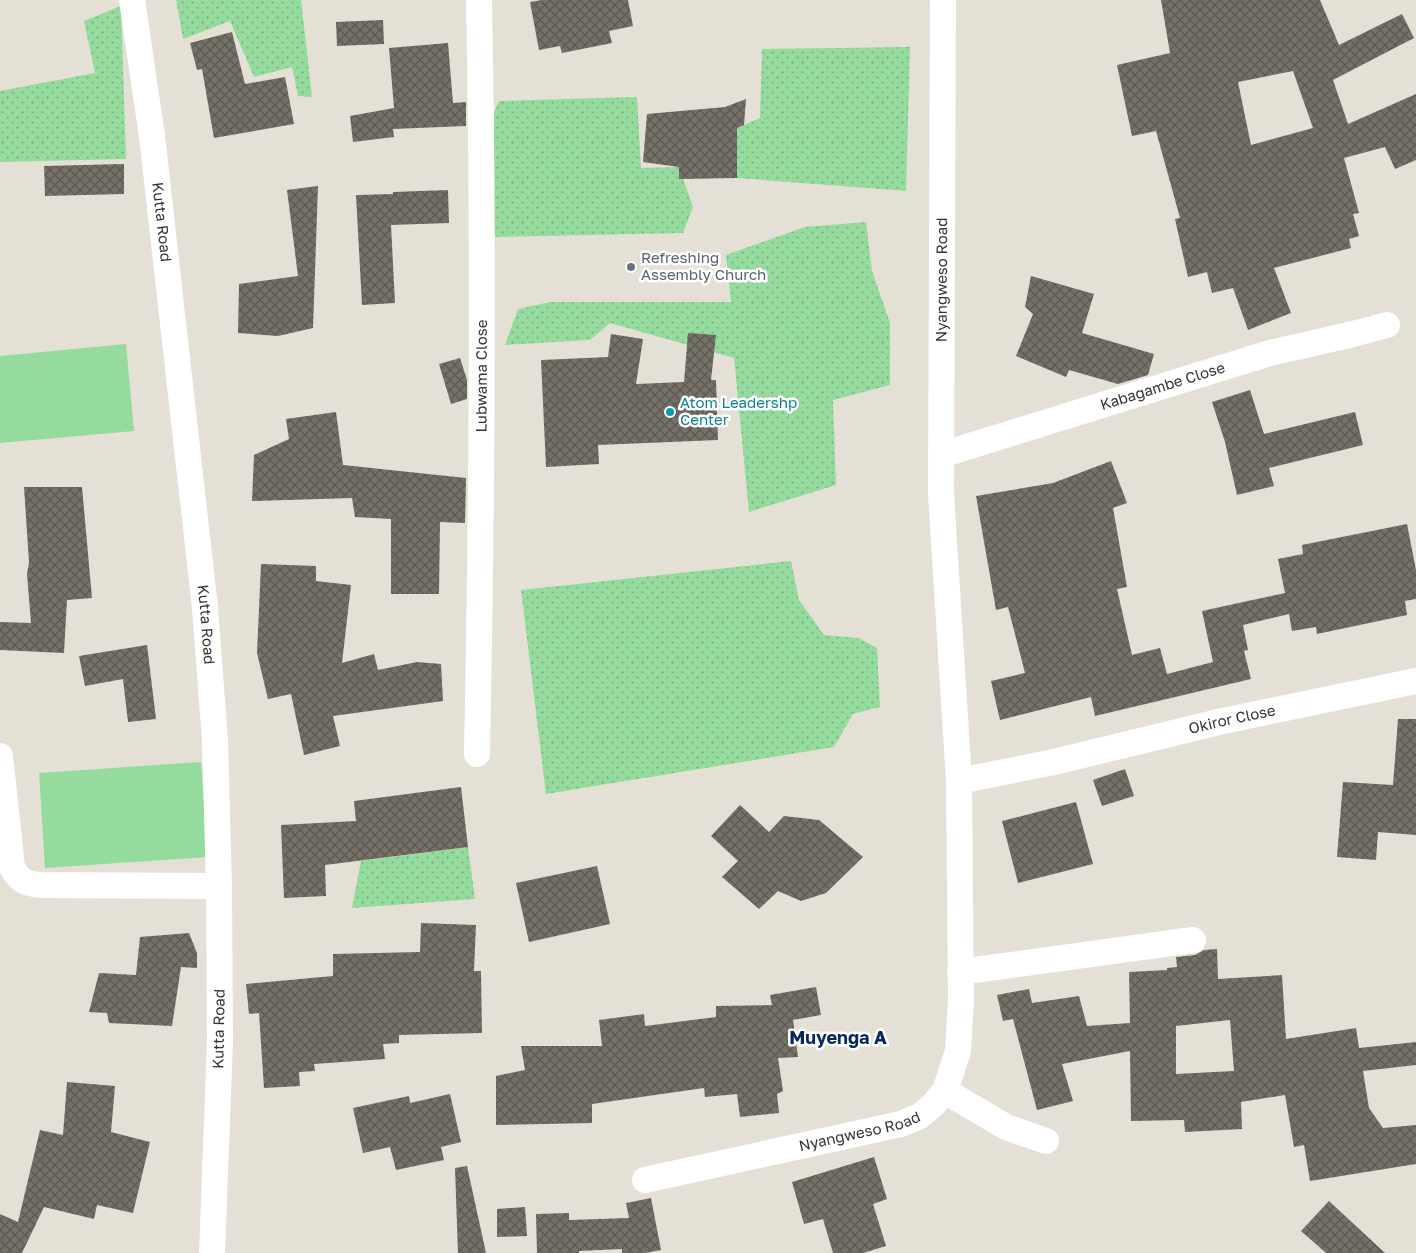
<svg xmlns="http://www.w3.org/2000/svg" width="1416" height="1253" font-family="'Golos Text',sans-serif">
<defs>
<pattern id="grass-dots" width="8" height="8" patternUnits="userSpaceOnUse" patternTransform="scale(1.25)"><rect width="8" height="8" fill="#95db9e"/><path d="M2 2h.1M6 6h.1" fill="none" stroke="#7ab281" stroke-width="1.8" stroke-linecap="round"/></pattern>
<pattern id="building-cross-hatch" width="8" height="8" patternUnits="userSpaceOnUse" patternTransform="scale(1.25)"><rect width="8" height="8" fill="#767168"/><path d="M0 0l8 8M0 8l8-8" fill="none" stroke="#5c5952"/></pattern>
</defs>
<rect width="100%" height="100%" fill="#e5e0d6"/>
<g fill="url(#grass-dots)">
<path d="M176,0h125l11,97 -14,-1 -6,-29 -38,10 -24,-56 -47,18z"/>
<path d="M121,6l5,153 -126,3v-71l95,-18 -11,-52z"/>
<path d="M910,47l-4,144 -169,-13v-50l23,-10 2,-69z"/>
<path d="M637,97l4,71 38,-1 14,40 -10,26 -188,4 -9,-106 13,-30z"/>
<path d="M866,222l6,49 18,52v62l-57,15 3,85 -87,27 -15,-154 -124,-35 -20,17 -85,5 13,-36 32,-7h181l-5,-47 79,-28z"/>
<path d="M791,561l8,39 25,35 35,3 18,10 3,59 -27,7 -19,33 -288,47 -25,-204z"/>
<path d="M468,847l7,52 -123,9 9,-47z"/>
</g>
<g fill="#95db9e">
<path d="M126,344l8,87 -134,12v-87z"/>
<path d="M201,762l7,95 -163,11 -6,-95z"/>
</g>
<g fill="url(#building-cross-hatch)" fill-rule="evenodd">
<path d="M542,0h86l5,26 -24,5 3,12 -50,10 -2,-7 -21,4 -9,-48z"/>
<path d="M1161,0h159l19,45 63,-31 12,24 -81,42 15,44 68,-30v66l-21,9 -10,-22 -41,11 15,55 -6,1 6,22 -10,3 2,9 -77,20 17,45 -43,17 -15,-42 -21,5 -5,-21 -19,5 -13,-58 5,-1 -24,-87 -24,5 -15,-71 53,-12zM1293,71l20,57 -62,17 -13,-63z"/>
<path d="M383,20l1,24 -47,2 -1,-24z"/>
<path d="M232,32l13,52 40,-7 9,47 -80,14 -12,-69 -5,1 -7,-27z"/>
<path d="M448,43l5,60 13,-1v24l-73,3 1,8 -41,5 -3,-26 44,-8 -5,-60z"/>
<path d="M746,99l-2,26 -7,3v50l-58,1v-12l-36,-5 4,-48 78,-7z"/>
<path d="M124,164v30l-79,2 -1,-30z"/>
<path d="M318,186l-5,142 -35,8 -40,-3 1,-49 59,-8 -11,-86z"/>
<path d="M448,190l1,33 -58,2 4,78 -33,2 -6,-110 37,-1v-2z"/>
<path d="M1031,276l63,18 -12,39 72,21 -6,21 -30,9 -49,-14 -3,7 -50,-21 17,-42 -8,-7z"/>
<path d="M688,333l28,2 -5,45h5l2,60 -120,5 1,19 -53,3 -5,-107 67,-3 3,-23 32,5 -7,45 48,-2z"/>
<path d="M460,358l7,22v19l-16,5 -12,-40z"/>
<path d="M1250,390l14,44 91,-22 8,33 -94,23 5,18 -37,9 -12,-53 -13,-40z"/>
<path d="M336,412l7,53 123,13 -1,45 -25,-1 -1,72h-48v-75l-36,-2 -3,-19 -100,3 2,-46 35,-16 -3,-20z"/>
<path d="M1111,461l16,42 -14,5 14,79 -10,2 15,66 28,-7 7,26 46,-12 -11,-51 83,-18 -7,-34 25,-5 -1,-9 105,-21 9,46v29l-11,2 2,14 -90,19 -1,-7 -24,4 -3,-17 -46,11 5,25 -4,1 7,28 -156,37 -4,-19 -91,23 -9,-39 34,-8 -17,-66 -12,3 -20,-114 77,-13z"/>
<path d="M24,487h58l10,111 -25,2 -3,53 -64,-3v-28l31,1 -4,-49 2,-12z"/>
<path d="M261,564l55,2v15l35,4 -9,78 32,-9 4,16 39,-8 24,2 2,37 -110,15 7,30 -36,9 -13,-61 -23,5 -11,-46z"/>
<path d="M147,645l9,74 -28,3 -5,-43 -38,7 -6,-30z"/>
<path d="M1398,719h18v116l-38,-3 -2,28 -39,-3 6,-75 50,3z"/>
<path d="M1125,769l9,27 -32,10 -9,-26z"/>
<path d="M461,787l7,60 -143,18 1,31 -42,2 -3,-73 75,-4 -2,-20z"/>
<path d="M1076,802l17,62 -75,19 -16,-62z"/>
<path d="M740,805l29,27 15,-16 35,4 44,37 -37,36 -25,8 -23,-10 -19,18 -37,-32 16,-16 -27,-25z"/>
<path d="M597,866l13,58 -81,18 -13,-59z"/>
<path d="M421,923l55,2 -2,46h7l1,62 -83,2v8l-16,1 2,15 -71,5 1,7 -16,1 1,14 -36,2 -5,-75 -10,1 -3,-30 87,-8v-22l87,-2z"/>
<path d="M189,933l8,20v15l-16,-1 -9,59 -63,-3 -2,-10 -18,-1 10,-39 37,2 4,-38z"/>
<path d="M1217,949l1,30 64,-4 4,64 70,-11 3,20 57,-6v23l-53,6 6,37 14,20 33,-3v39l-106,17 -6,-36 -10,2 -9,-52 -44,7 1,27 -57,3 -1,-12 -53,1 -1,-70 -68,13 11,37 -36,9 -24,-91 -10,2 -6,-26 32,-6 3,14 47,-7 8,30 43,-3 -1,-51 38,-2v-2l10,-1 -1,-10 19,-2 9,-5zM1230,1020l4,51 -58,3v-48z"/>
<path d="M816,987l5,28 -28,5 5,37 -20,1 5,33 -6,3 2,19 -39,4 -3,-23 -32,3 -1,-9 -112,16v19l-96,2v-49l29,-6 -4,-24h81l-3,-26 45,-6 1,12 71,-9v-11l56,-1 -2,-10z"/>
<path d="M67,1082l48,4 -4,46 39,10 -17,71 -36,-8 -3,14 -50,-12 -22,46h-22v-39l18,8 22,-92 23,5z"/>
<path d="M450,1094l11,48 -20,5 3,13 -48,10 -6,-23 -27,6 -10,-45 56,-12 1,7z"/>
<path d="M874,1157l13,42 -14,5 13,42 -23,7h-30l-10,-34 -19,5 -12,-42z"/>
<path d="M467,1166l19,87h-28l-3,-85z"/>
<path d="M651,1198l10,52 -16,3h-23v-4l-43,2v2h-42l-1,-39 33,-1v7l60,-2 -3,-15z"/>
<path d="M1329,1201l56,52h-59l-25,-22z"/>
<path d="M525,1207l2,29 -30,1v-28z"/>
</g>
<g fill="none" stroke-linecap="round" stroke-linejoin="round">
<g stroke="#fff" stroke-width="26">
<path id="s1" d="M132,0l20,136 53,472 10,132 4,146 1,155 -8,212"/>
<path id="s2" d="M941,455l329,-102 83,-19 34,-9"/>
<path id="s3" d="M477,754c5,-252 7,-503 2,-754"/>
<path d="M0,756l12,111c7,14 13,16 27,18l180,1"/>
<path id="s4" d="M959,781l95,-19 169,-41 193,-40"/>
<path d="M960,972l233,-32"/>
<path d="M945,1091l61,36 40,14"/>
<path id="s5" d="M645,1180l256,-56 19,-8 14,-12 11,-13 13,-40 3,-50 -2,-220 -18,-288 2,-493"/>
</g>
</g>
<circle fill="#6b7280" stroke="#fff" stroke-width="2" cx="631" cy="267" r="5"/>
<circle fill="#0f9aa8" stroke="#fff" stroke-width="2" cx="670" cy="412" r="5"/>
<g text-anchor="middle" stroke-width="5" stroke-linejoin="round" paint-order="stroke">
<g font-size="15" fill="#373531" stroke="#fff">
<text dy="5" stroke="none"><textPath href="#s1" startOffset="224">Kutta Road</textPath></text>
<text dy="5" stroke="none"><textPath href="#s5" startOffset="1132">Nyangweso Road</textPath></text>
<text dy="5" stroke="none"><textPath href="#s3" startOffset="378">Lubwama Close</textPath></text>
<text dy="5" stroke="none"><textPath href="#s2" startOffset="232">Kabagambe Close</textPath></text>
<text dy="5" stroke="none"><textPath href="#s1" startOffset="629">Kutta Road</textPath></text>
<text dy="5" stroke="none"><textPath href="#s4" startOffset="280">Okiror Close</textPath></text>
<text transform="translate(219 1029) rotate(-89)" y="5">Kutta Road</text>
<text dy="5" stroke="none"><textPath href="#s5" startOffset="220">Nyangweso Road</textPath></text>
</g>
<g font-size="15" fill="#5b616d" stroke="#fff" text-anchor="start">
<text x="641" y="263">Refreshing<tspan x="641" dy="17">Assembly Church</tspan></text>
</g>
<g font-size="15" fill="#0d838f" stroke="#fff" text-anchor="start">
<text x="680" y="408">Atom Leadershp<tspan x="680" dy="17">Center</tspan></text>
</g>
<g font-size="18" font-weight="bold" fill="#08285c" stroke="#fff">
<text x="838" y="1044">Muyenga A</text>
</g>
</g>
</svg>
